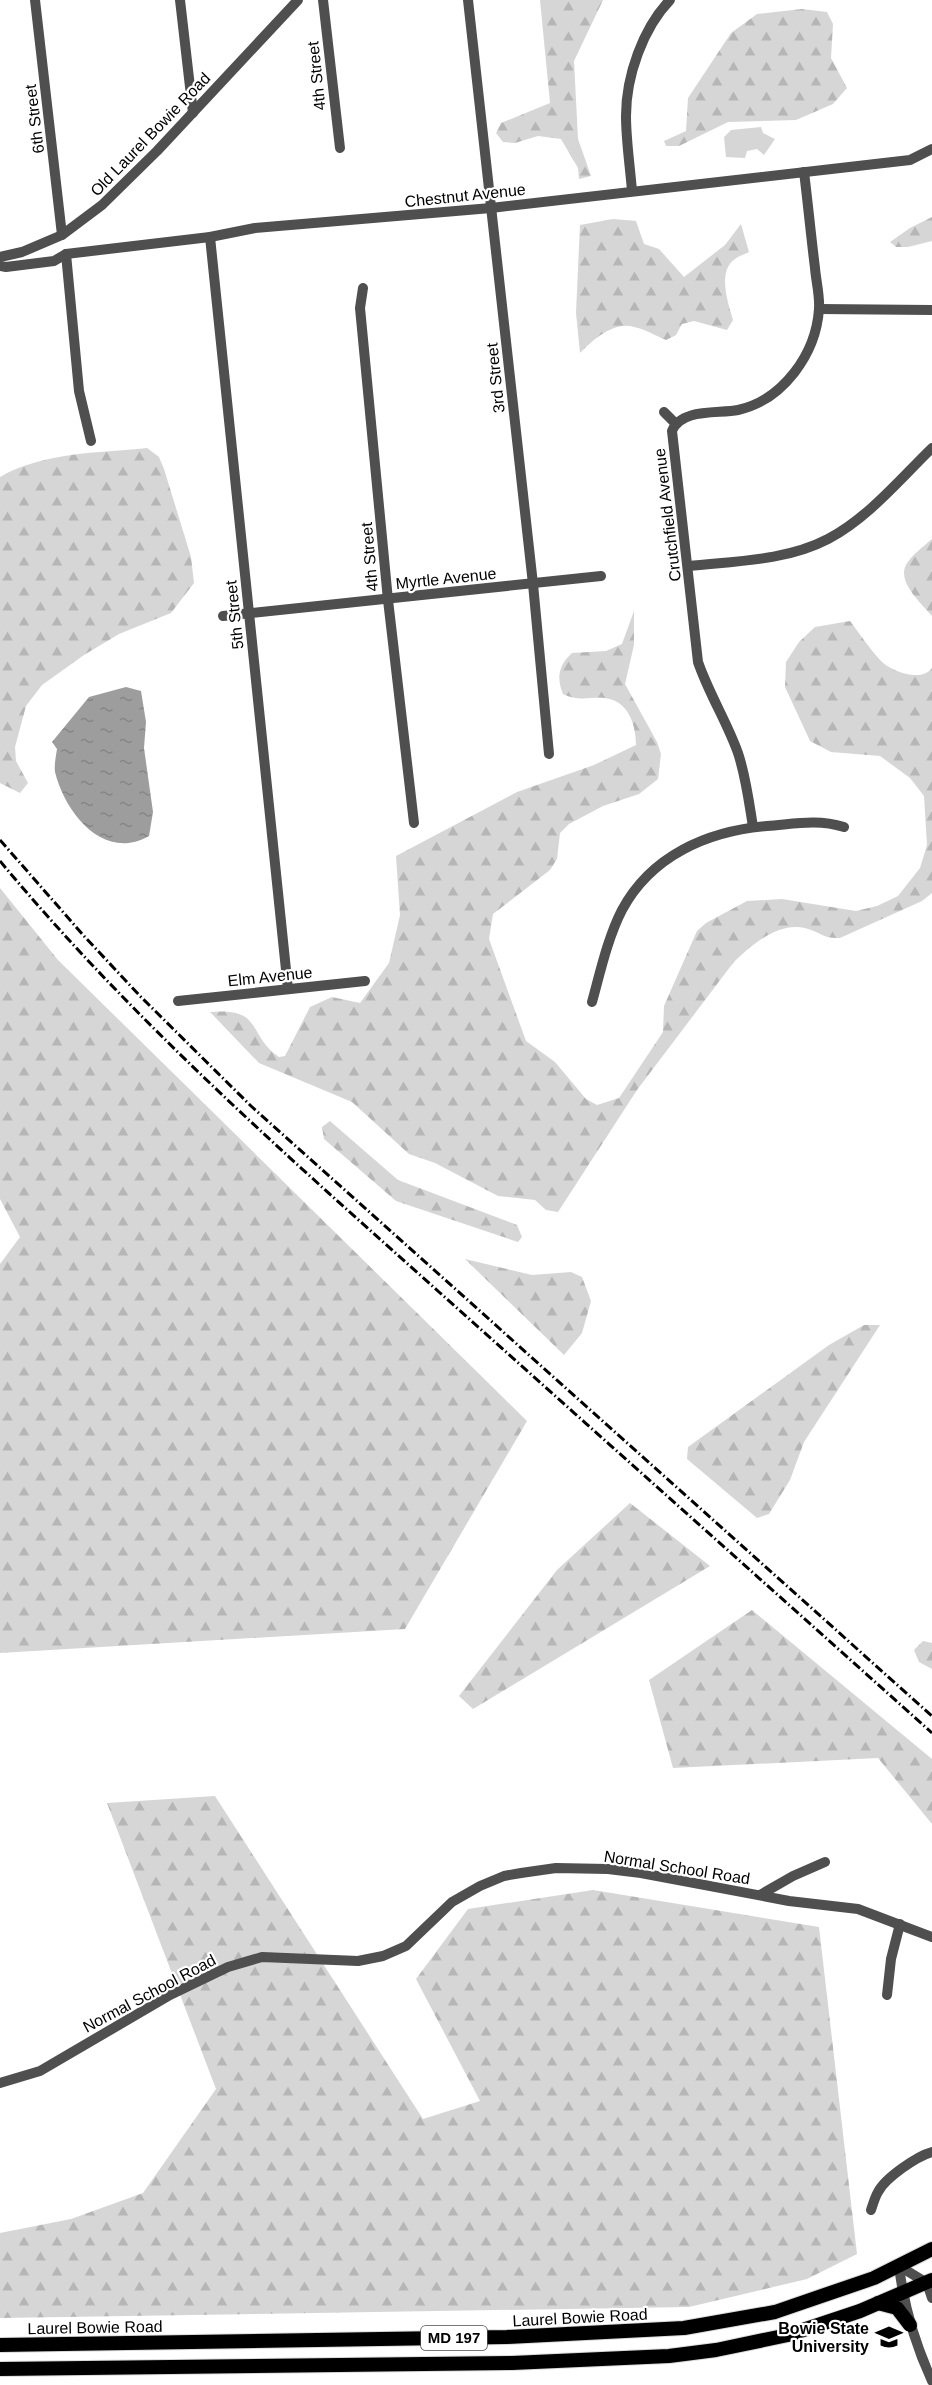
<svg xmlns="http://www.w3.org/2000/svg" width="932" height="2385" font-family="Helvetica,sans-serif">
<defs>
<pattern id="forest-firs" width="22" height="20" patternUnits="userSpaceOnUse" patternTransform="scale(1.5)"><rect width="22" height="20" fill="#d6d6d6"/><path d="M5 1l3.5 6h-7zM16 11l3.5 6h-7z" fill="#b6b6b6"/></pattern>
<pattern id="water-ripples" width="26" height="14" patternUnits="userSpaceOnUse" patternTransform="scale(1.5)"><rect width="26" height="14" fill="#9d9d9d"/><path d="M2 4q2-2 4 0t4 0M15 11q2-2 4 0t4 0" fill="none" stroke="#858585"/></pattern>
</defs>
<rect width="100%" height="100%" fill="#fff"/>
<g fill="url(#forest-firs)">
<path d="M540,0h63l-29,61 4,78 13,37 -12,3 -1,-11 -17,-29 -23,-3 -23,7 -12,-1 -7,-9 5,-10 49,-20z"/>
<path d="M802,9l25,3 6,12 -2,34 16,30 -14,16 -37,16 -68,2 -49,24h-13l-2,-5 22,-10 2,-33 43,-65 26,-19z"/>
<path d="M932,217v24l-24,6h-12l-6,-5 20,-14z"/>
<path d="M613,219l23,2 8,23 15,5 25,28 41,-32 16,-21 8,28c-4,2 -10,4 -14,7 -18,12 -7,44 -2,61l-6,10 -33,-9 -12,3 -6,11 -10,5c-10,-4 -21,-11 -32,-13 -20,-6 -41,13 -54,26l-4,-40 4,-88z"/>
<path d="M147,448l12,9 5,12 27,88 3,26 -23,30 -52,21 -35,21 -42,30 -16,21 -11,41 1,14 12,22 -8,10 -20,-10v-306c43,-25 98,-24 147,-29z"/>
<path d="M932,539v77c-10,-12 -33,-32 -27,-49 4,-10 19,-21 27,-28z"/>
<path d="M634,611v34l-9,39 32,58 4,12 -3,25 -19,15 -36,12 -34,18 -9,9 -3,26 -7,11 -57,44 -4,25 37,102 29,21 31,37 11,6 22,-7 44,-66 1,-26 33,-75 9,-8 41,-22 35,-2 74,12 21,-5 21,-10 22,-28 7,-23 -3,-49 -14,-18 -30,-22 -49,-4 -21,-11 -25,-54 1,-25 13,-20 16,-15 35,-6c10,13 19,27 30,39 10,11 41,23 52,8v225l-10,8 -82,37c-16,1 -18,-5 -32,-9 -28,-9 -57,16 -75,34l-96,127 -79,122 -12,-2 -11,-10 -37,-4 -63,-33 -26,-9 -57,-52 -93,-39 -49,-51c54,-5 37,24 69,45l6,-1 25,-49 22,-10 28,6 29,-40 11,-48 -4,-59 121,-64 77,-27 42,-20c0,-17 -6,-41 -26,-46 -17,-4 -29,4 -47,-5 -7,-17 -4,-29 9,-41l34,-2 16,-7z"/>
<path d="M0,888l58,72 469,461 -122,208 -405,24v-389l20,-27 -20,-38z"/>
<path d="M330,1121l68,59 119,45 5,12 -4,5 -122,-41 -72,-62 -2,-12z"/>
<path d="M465,1259l67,16 39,-3 11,5 9,24 -9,32 -18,22z"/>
<path d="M864,1325h16l-76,117 -14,38 -21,34 -12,4 -70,-59 1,-12 141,-102z"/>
<path d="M630,1503l80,63 -237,143 -14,-13 98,-126z"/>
<path d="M752,1610l180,149v65l-54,-66 -205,10 -24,-88z"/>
<path d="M923,1641l9,2v26l-13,-7 -5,-12z"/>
<path d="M215,1796l208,323 57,-18 -64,-122 52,-70 125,-19 226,37 38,327 -50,25 -118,28 -689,11v-85l71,-14 72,-26 73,-104 -109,-286z"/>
</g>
<path fill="#d6d6d6" d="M761,127l2,6 12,6 -11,16 -7,-6 -10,2 -2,7 -19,-1 -2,-20 7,-7z"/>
<path fill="url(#water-ripples)" d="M126,687l15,4 5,31 -2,26 9,64 -4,24c-45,26 -84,-23 -94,-64 -1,-7 1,-16 2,-23l-5,-7 37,-45z"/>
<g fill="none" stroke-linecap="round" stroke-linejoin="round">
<defs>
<g id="major">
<path d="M878,2303l19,5 13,17"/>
<path d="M0,2345l507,-8 177,-9 91,-16 99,-34 58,-29"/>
<path d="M0,2369l512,-6 157,-7 47,-6 72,-15 72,-24 72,-31"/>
</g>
</defs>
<use href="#major" stroke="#dbdbdb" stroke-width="16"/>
<g stroke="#4f4f4f" stroke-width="10">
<path d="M35,0l27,235"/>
<path d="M180,0l13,113"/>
<path d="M323,0l17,148"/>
<path d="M468,0l65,584 16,170"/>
<path d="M632,191c-2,-25 -6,-51 -6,-75 0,-40 17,-88 44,-116"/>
<path d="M210,237l78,752"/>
<path d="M66,254l13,137 12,50"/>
<path d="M0,257l22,-5 40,-17 40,-30 55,-54 141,-151"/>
<path d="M0,266l6,1 48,-6 12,-7 144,-17 45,-9 236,-20 419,-48 22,-11"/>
<path d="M363,288l-3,20 28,292 26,223"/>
<path d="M819,309l113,1"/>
<path d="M664,412l11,11"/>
<path d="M689,566c46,-5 97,-5 139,-27 40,-21 72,-60 104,-91"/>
<path d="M223,616l378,-40"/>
<path d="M753,827c-4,-25 -7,-50 -15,-74 -11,-31 -29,-59 -40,-91l-26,-231c9,-23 46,-17 66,-21 45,-10 78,-56 81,-101 1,-13 -3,-28 -4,-41 -4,-32 -7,-64 -11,-96"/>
<path d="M178,1001l187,-20"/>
<path d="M592,1002c8,-29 16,-65 30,-92 29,-54 85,-79 145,-84 28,-2 50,-7 77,1"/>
<path d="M760,1895l33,-19 32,-14"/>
<path d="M887,1995l4,-36 9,-35"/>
<path d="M0,2083l40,-12 130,-76 58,-28 34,-10 96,4 25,-5 23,-10 46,-44 28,-16 24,-10 17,-3 35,-5 52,1 33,4 148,28 69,8 74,28"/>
<path d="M871,2210c2,-6 4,-13 7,-18 7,-14 39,-36 54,-40"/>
<path d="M899,2266c5,41 16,78 33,115"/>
<path d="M899,2266l28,17 5,15"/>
</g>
<use href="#major" stroke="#000" stroke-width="14"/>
<g stroke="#000" stroke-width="3" stroke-dasharray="9 3 1.5 3" stroke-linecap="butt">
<path d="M0,840l84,96 56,60 111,110 681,610"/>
<path d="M0,861c132,159 286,294 439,431 164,147 329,294 493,441"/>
</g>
</g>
<defs>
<symbol id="university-bare" viewBox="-9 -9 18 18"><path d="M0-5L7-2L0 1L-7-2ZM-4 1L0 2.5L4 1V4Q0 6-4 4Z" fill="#000" stroke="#fff" stroke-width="2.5" paint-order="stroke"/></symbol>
</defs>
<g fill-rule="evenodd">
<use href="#university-bare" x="870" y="2318" width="38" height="38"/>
</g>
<g text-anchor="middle" stroke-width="4.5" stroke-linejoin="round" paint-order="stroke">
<rect fill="#fff" stroke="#4c4c4c" stroke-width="1.5" x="421" y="2326" width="66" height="24" rx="4.5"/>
<g font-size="15" font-weight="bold" fill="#000">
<text x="454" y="2343">MD 197</text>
</g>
<g font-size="16" fill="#000" stroke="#fff">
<text transform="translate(316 76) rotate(-96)" y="6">4th Street</text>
<text transform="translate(34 119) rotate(-97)" y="6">6th Street</text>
<text transform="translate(150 134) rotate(-46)" y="6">Old Laurel Bowie Road</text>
<text transform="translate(465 195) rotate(-6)" y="6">Chestnut Avenue</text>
<text transform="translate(495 378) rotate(-96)" y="6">3rd Street</text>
<text transform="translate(667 515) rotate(-97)" y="6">Crutchfield Avenue</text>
<text transform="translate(369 557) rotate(-95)" y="6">4th Street</text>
<text transform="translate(446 578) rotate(-6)" y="6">Myrtle Avenue</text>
<text transform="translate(234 615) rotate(-96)" y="6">5th Street</text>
<text transform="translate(270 976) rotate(-6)" y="6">Elm Avenue</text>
<text transform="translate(677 1867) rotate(9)" y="6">Normal School Road</text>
<text transform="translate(149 1993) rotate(-28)" y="6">Normal School Road</text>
<text transform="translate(580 2317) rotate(-3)" y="6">Laurel Bowie Road</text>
<text transform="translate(95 2327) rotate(-1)" y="6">Laurel Bowie Road</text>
</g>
<g font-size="16" font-weight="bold" fill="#000" stroke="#fff" text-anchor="end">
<text x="869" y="2334">Bowie State<tspan x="869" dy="18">University</tspan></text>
</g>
</g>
</svg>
